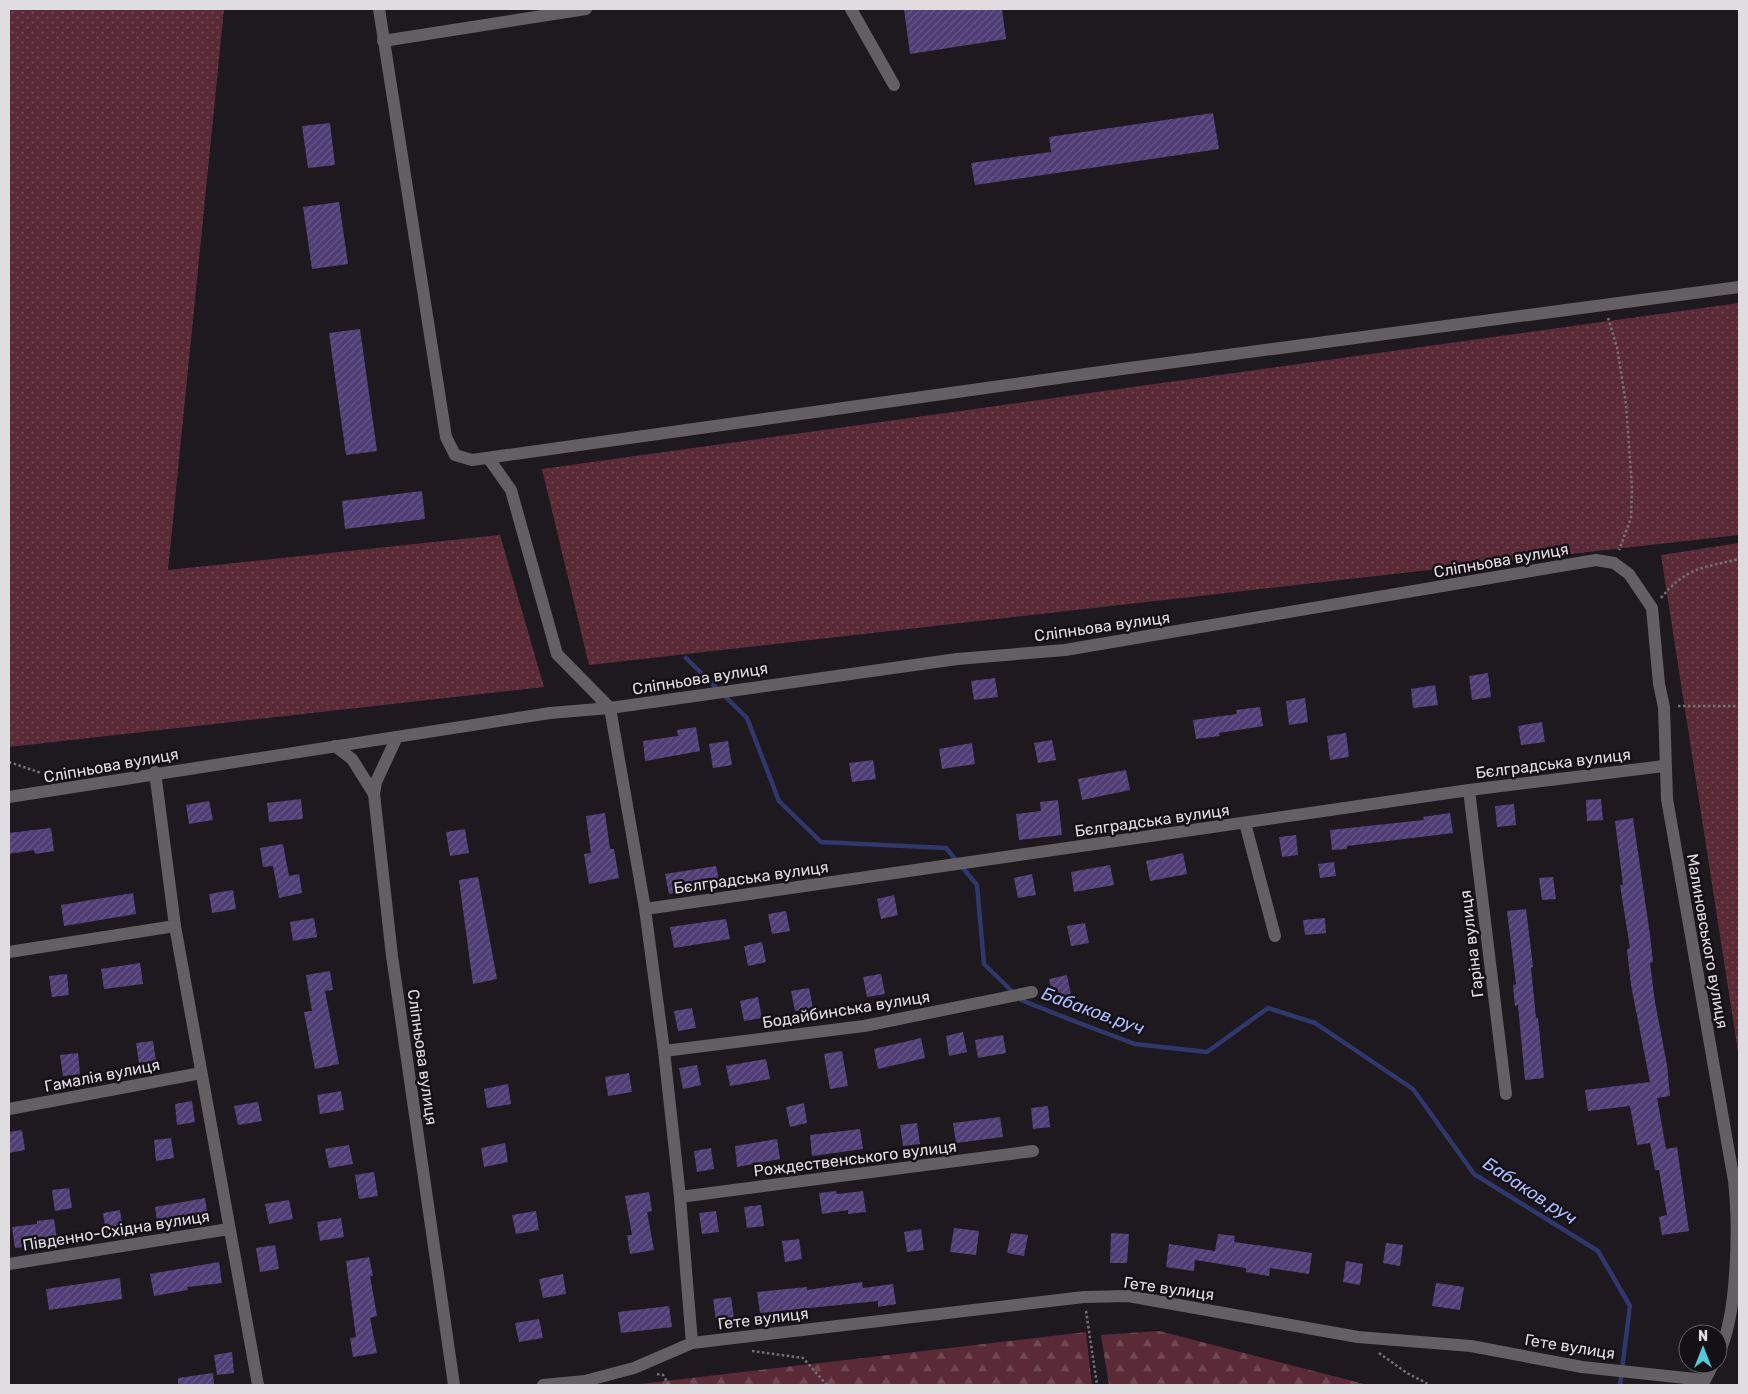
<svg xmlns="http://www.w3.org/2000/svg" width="1748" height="1394" font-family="Rubik,sans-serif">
<defs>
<pattern id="forest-firs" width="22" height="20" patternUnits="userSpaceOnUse" patternTransform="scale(1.25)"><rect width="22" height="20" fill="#5a2b36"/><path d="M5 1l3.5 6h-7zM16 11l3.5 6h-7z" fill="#714953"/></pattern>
<pattern id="garden-dots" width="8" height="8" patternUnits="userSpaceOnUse" patternTransform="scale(1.25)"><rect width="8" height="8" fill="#5a2b36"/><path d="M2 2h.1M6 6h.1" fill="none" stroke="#714953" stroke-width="1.8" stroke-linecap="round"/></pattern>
<pattern id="building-hatch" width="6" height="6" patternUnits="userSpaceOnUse" patternTransform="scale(1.25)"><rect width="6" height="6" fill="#4f3e75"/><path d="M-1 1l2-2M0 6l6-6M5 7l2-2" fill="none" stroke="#685988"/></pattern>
</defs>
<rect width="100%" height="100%" fill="#1e191f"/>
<g fill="url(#forest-firs)">
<path d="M1159,1331l209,54h-259l-8,-50z"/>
<path d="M1086,1332l6,53h-461z"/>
</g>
<g fill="url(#garden-dots)">
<path d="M9,9h215l-56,561 332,-35 44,152 -535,60z"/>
<path d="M1739,303v232l-1150,130 -47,-196z"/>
<path d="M1739,543v515l-78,-503z"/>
</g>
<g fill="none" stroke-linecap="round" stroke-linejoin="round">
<path stroke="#2f376c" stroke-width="4.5" d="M686,658l61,60 32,83 42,41 125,6 31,37 7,79 37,36 58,23 56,21 72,8 61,-44 47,15 98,66 61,85 124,77 32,55 -10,79"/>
</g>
<g fill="url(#building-hatch)">
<path d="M904,9h98l4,30 -96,15z"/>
<path d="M1213,113l6,36 -244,36 -4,-22 80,-11 -2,-15z"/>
<path d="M330,123l5,42 -27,3 -6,-42z"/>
<path d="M339,202l9,62 -36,5 -9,-62z"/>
<path d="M360,329l17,122 -31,4 -17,-122z"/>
<path d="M422,491l3,28 -80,10 -3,-28z"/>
<path d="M1488,673l3,24 -19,3 -3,-24z"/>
<path d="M995,678l3,19 -24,3 -3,-19z"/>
<path d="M1435,685l3,20 -25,3 -2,-19z"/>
<path d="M1305,698l3,24 -19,3 -3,-24z"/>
<path d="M1260,707l3,19 -44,7 1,3 -24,3 -3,-19 44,-6 -1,-4z"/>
<path d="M1542,722l3,20 -24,3 -3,-19z"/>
<path d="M696,727l4,24 -55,10 -2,-20 35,-5 -1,-6z"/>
<path d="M1346,733l3,24 -19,3 -3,-24z"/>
<path d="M1052,740l4,20 -18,3 -4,-20z"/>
<path d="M728,741l4,24 -19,3 -4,-24z"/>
<path d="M972,743l3,21 -33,5 -3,-20z"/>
<path d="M873,760l3,19 -24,3 -3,-19z"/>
<path d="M1126,770l4,20 -48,10 -4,-21z"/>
<path d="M301,799l2,20 -34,3 -2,-19z"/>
<path d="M1601,799l2,21 -16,1 -1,-21z"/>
<path d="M1058,800l4,35 -43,5 -3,-26 25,-3 -1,-9z"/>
<path d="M209,801l4,19 -24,4 -3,-19z"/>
<path d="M1514,804l2,21 -19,2 -2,-21z"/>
<path d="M605,813l5,36h4l5,29 -30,6 -5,-30 7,-1 -5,-37z"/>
<path d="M1450,813l3,20 -106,13v3l-15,1 -2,-20 94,-10 -1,-3z"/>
<path d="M1633,818l17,117 3,27 -3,1 5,39 12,63 3,31 -13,2 9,51 11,-2 12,84 -27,4 -3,-18 8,-2 -8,-45h-4l-5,-27 -13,2 -7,-39 -42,5 -3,-21 65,-8 -19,-97 -4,-36 3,-1 -10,-63h3l-8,-64z"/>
<path d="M51,828l3,23 -19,3 -1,-4 -25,4v-21z"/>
<path d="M465,829l4,24 -19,3 -4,-24z"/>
<path d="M1296,835l2,20 -16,2 -3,-20z"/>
<path d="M283,844l6,32 10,-2 3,19 -23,5 -6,-32 -10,1 -3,-19z"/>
<path d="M1183,853l4,21 -37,7 -4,-20z"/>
<path d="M1334,862l2,14 -16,2 -2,-14z"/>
<path d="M1110,865l4,20 -40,7 -3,-20z"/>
<path d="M716,866l4,20 -51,8 -4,-20z"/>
<path d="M1032,874l4,21 -18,3 -4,-20z"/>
<path d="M478,877l19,102 -24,5 -14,-104z"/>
<path d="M1553,877l3,22 -14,1 -3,-22z"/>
<path d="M233,890l3,19 -24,4 -3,-19z"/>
<path d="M133,893l3,21 -72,12 -3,-21z"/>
<path d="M894,895l4,20 -17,4 -4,-20z"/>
<path d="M1526,909l7,58 -2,1 5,50h2l6,60 -19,2 -7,-75 -3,1 -2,-21 3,-1 -9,-73z"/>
<path d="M786,911l4,20 -18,3 -4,-20z"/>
<path d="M314,918l3,19 -24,4 -3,-19z"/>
<path d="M1325,918l1,15 -21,2 -2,-15z"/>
<path d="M726,919l4,20 -56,9 -4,-21z"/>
<path d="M1085,923l4,20 -18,3 -4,-20z"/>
<path d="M762,942l4,20 -18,4 -4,-20z"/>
<path d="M140,963l3,21 -39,5 -3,-20z"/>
<path d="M330,971l3,19 -8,1 14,73 -24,5 -11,-57 8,-1 -6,-36z"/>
<path d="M67,974l2,21 -17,2 -3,-21z"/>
<path d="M881,974l4,20 -18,3 -4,-20z"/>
<path d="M1067,975l4,20 -18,4 -4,-20z"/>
<path d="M809,988l4,20 -18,3 -4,-20z"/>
<path d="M758,997l4,21 -18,3 -4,-20z"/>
<path d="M692,1008l4,20 -18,3 -4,-20z"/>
<path d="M963,1032l4,20 -18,4 -3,-20z"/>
<path d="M1003,1035l3,18 -28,5 -3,-18z"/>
<path d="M921,1038l4,20 -47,11 -4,-20z"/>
<path d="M153,1041l3,20 -17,2 -3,-20z"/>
<path d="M842,1051l6,35 -18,3 -6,-35z"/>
<path d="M78,1053l2,21 -17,2 -3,-21z"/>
<path d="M766,1059l4,20 -40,7 -4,-20z"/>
<path d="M697,1065l4,20 -18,4 -4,-21z"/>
<path d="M629,1073l3,19 -24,4 -3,-19z"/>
<path d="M508,1084l3,20 -24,4 -3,-19z"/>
<path d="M341,1091l3,19 -24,4 -3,-19z"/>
<path d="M192,1101l3,21 -18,3 -2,-21z"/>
<path d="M258,1102l4,19 -24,4 -4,-19z"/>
<path d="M804,1103l3,20 -17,4 -4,-20z"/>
<path d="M1048,1106l2,21 -17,2 -2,-21z"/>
<path d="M1000,1117l3,20 -47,6 -3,-20z"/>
<path d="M917,1123l3,21 -17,2 -3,-21z"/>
<path d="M860,1129l3,20 -51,7 -2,-21z"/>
<path d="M22,1130l3,20 -16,3v-21z"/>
<path d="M171,1138l3,20 -18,3 -2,-21z"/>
<path d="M777,1139l3,20 -43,8 -2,-21z"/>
<path d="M505,1143l3,19 -24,5 -3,-19z"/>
<path d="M349,1145l4,19 -24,4 -4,-19z"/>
<path d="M711,1148l3,21 -17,3 -3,-21z"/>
<path d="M374,1172l4,24 -19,3 -4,-24z"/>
<path d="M69,1188l3,20 -17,3 -3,-21z"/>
<path d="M836,1191l1,3 26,-3 3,21 -18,2v-4l-26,4 -3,-21z"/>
<path d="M649,1192l3,19 -5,1 7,38 -24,4 -3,-19h5l-7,-39z"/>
<path d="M205,1198l3,21 -50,9 -3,-21z"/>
<path d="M289,1200l4,19 -24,5 -4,-20z"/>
<path d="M761,1205l3,21 -17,2 -3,-21z"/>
<path d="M120,1210l3,21 -17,2 -3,-20z"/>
<path d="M536,1211l3,19 -23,4 -4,-19z"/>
<path d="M716,1211l3,21 -17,2 -3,-21z"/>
<path d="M341,1218l3,19 -24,4 -3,-19z"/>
<path d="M54,1219l3,20 -25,4v3l-17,2 -3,-21 25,-3v-3z"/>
<path d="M954,1228l25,3 -3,24 -26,-3z"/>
<path d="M921,1229l3,21 -17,2 -3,-20z"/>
<path d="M1011,1233l17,2 -4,21 -17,-3z"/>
<path d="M1111,1233l18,1 -2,29h-17z"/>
<path d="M1218,1234l17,2 -1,6 78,11 -3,21 -39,-6 -1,8 -23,-4v-4l-51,-8 -1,11 -28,-4 3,-23 46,7z"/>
<path d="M799,1239l3,20 -17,3 -3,-21z"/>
<path d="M1386,1243l17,2 -3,21 -17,-3z"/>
<path d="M275,1245l4,24 -19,3 -4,-24z"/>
<path d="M369,1257l4,19h-3l7,40 -7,2 7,35 -24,4 -3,-19 6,-1 -10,-76z"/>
<path d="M1346,1261l17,3 -3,21 -17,-3z"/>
<path d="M219,1262l3,21 -35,4 1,3 -34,6 -4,-22z"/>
<path d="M563,1274l3,20 -23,4 -4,-19z"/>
<path d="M120,1278l2,21 -73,11 -3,-21z"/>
<path d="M862,1282l1,6 30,-4 3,20 -18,3v-6l-118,12 -3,-21 50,-5v3z"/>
<path d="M1436,1283l28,4 -4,23 -28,-4z"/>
<path d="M731,1297l3,21 -18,2 -3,-21z"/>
<path d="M669,1306l3,21 -51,6 -3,-21z"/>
<path d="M539,1319l4,19 -24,4 -4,-19z"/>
<path d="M232,1352l2,21 -17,2 -3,-20z"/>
<path d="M213,1373l1,12h-36v-7z"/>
</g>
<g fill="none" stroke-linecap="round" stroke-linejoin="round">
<g stroke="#757176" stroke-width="2.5" stroke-dasharray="2.5 2.5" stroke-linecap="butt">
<path d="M1608,318l9,29 9,57 6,84 -1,30 -12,32"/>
<path d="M1661,598c25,-31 42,-30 78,-39"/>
<path d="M1678,706h61"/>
<path d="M9,762l35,12 21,-1"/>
<path d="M1086,1311l11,74"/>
<path d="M752,1351l51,7 24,27"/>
<path d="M1379,1353l28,20 23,12"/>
<path d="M657,1374l6,1 6,10"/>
</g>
<g stroke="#645f62" stroke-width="12">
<path d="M379,9l67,428 9,18 17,5 650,-91 617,-82"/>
<path d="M851,9l43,76"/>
<path d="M383,41l203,-32"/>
<path d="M489,459l22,31 46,164 53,54 35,201 19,142 16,146 12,146"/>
<path d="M397,737l-21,45 -2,12 18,162 62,429"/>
<path d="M335,746l17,13 22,35"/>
<path d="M155,772l20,154 83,459"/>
<path d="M1469,790l37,304"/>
<path d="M9,797l541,-84 60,-5 347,-49 108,-9 531,-90 18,3 15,11 23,34 7,76 5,23 3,92 67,382c5,43 4,136 -16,174"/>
<path d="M1245,823l30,113"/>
<path d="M645,909l824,-119 195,-24"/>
<path d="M9,952l166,-26"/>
<path d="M664,1051l200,-25 168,-34"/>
<path d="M9,1109l192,-36"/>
<path d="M680,1197l353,-46"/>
<path d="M9,1264l220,-35"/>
<path d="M543,1385l42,-4 49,-13 58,-25 392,-46 44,-1 230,41 113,9 111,21 123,13 8,-16"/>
</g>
</g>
<g text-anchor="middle" stroke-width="5" stroke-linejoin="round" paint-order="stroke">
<g font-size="16" fill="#e0dde1" stroke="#151016">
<text transform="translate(1501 560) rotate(-10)" y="6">Сліпньова вулиця</text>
<text transform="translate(1102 626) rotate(-8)" y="6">Сліпньова вулиця</text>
<text transform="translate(700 678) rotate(-9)" y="6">Сліпньова вулиця</text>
<text transform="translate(1553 763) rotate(-7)" y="6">Бєлградська вулиця</text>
<text transform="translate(111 765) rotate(-10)" y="6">Сліпньова вулиця</text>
<text transform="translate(1152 820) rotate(-8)" y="6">Бєлградська вулиця</text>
<text transform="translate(751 877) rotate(-8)" y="6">Бєлградська вулиця</text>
<text transform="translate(1708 941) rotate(80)" y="6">Малиновського вулиця</text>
<text transform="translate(1471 944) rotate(-97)" y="6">Гаріна вулиця</text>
<text transform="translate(846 1009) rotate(-9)" y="6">Бодайбинська вулиця</text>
<text transform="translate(423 1057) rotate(82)" y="6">Сліпньова вулиця</text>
<text transform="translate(102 1075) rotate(-11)" y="6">Гамалія вулиця</text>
<text transform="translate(855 1158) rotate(-7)" y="6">Рождественського вулиця</text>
<text transform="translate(116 1230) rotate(-9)" y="6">Південно-Східна вулиця</text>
<text transform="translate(1169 1288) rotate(8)" y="6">Гете вулиця</text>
<text transform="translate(763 1318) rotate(-7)" y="6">Гете вулиця</text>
<text transform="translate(1570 1346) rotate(9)" y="6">Гете вулиця</text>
</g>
<g font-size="18" font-style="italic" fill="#acbbff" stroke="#151016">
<text transform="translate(1093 1011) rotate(20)" y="6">Бабаков.руч</text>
<text transform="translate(1530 1191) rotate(33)" y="6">Бабаков.руч</text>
</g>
</g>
<rect width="1748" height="1394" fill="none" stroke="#e0dde1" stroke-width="20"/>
<g transform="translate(1703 1349)"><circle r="24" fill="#151016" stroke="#666267"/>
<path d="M0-4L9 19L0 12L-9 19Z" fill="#52cbd8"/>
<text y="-8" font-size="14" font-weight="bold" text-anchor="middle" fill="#e0dde1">N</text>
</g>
</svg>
